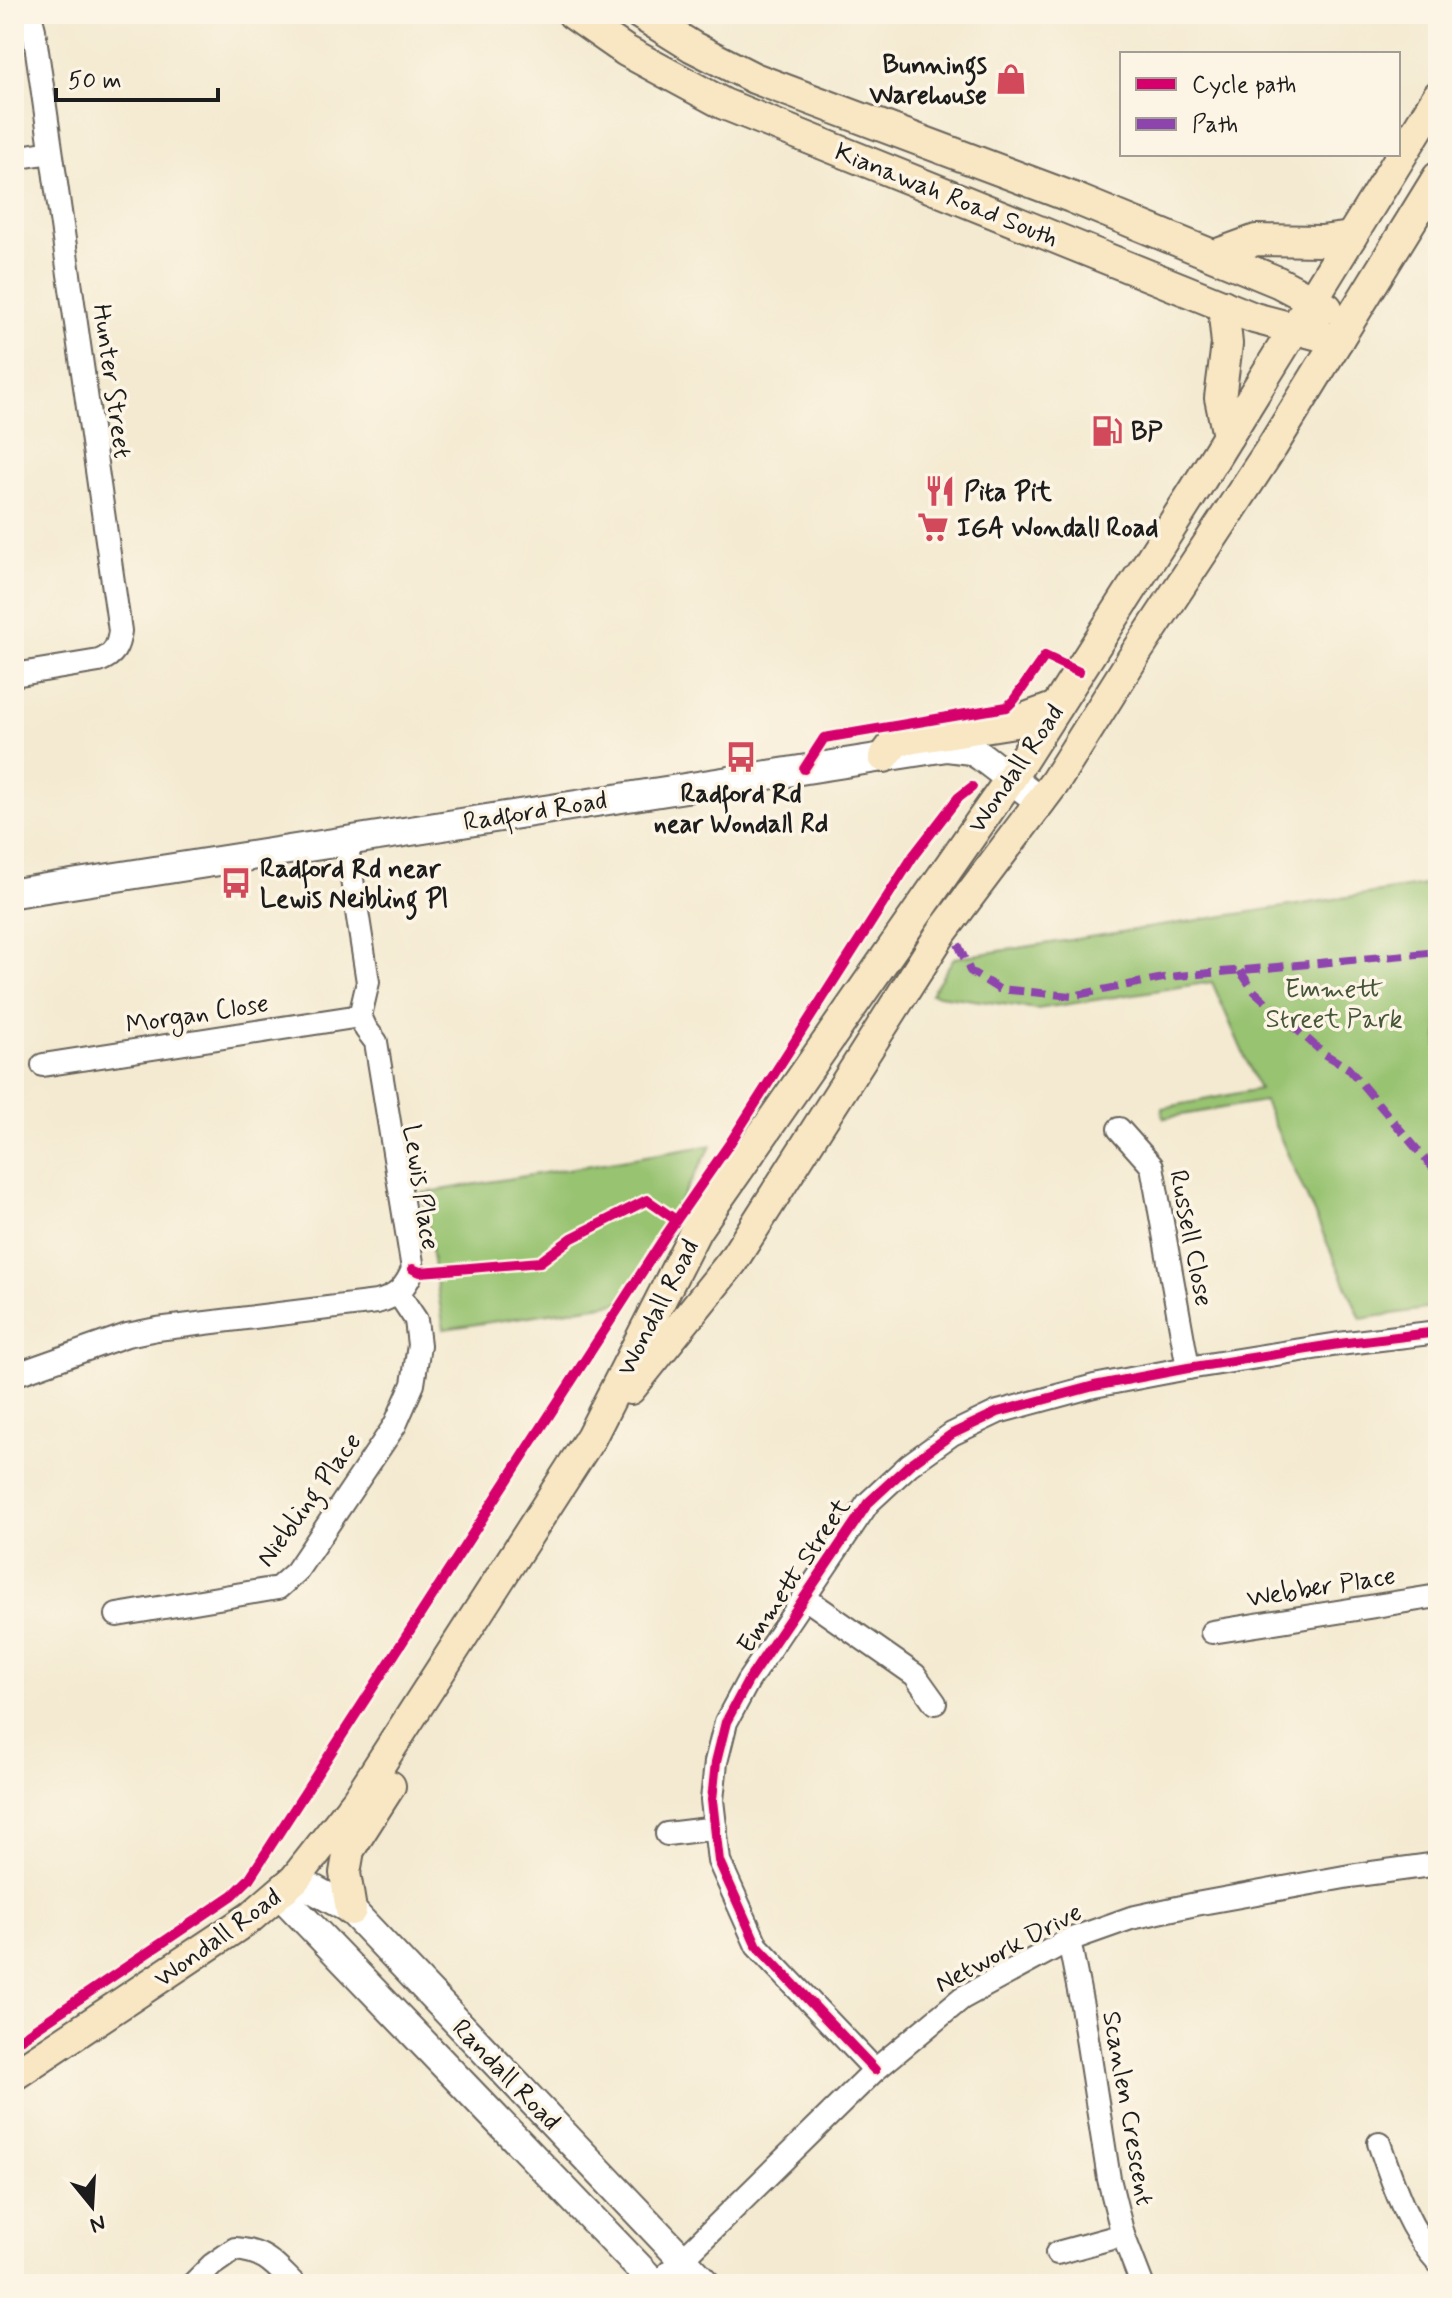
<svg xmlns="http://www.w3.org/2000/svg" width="1452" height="2298" font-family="Mynerve,sans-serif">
<rect width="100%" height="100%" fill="#fcf5e5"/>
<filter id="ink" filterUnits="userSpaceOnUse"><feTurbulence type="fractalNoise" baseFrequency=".0125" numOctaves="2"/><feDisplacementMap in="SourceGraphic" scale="16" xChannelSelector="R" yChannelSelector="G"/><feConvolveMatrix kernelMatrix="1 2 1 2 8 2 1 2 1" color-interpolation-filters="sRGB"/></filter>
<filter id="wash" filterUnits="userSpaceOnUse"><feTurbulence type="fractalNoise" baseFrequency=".006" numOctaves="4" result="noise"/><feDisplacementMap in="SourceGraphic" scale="32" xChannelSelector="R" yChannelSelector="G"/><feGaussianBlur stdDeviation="1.8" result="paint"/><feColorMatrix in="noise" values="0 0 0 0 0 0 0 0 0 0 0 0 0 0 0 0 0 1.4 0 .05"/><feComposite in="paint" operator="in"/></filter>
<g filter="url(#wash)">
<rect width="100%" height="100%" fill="#f4ead1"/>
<g fill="#98c371" stroke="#5a7046" stroke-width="2">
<path d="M1438,883v424l-77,12 -97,-218 -100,17 -2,-10 97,-19 -47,-107 -175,27 -106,-15 23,-36z"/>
<path d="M712,1145l-90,157 -178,27 -22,-136z"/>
</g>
</g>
<g filter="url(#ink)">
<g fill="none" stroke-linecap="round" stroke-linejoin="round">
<defs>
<g id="minor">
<path d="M14,158l37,-6"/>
<path d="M14,675l85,-14c15,-6 19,-14 21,-30l-86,-601 -4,-16"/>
<path d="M43,1065l317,-49"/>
<path d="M1119,1129l33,37 36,202"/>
<path d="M14,1375l113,-40 30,-6 220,-27c20,-5 29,-15 36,-33l-37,-227 -10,-13 -6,-13 8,-34 -22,-141"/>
<path d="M805,1598l110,77 20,28"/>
<path d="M117,1615l161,-27 18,-16 99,-147 18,-41 6,-39 -3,-25 -18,-27"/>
<path d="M1212,1632l226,-36"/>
<path d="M667,1834l49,-6"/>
<path d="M1069,1940l13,66 27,173 14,56 19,49"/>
<path d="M875,2070l-118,-124 -38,-85 -7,-61 4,-38 10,-40 22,-41 120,-178 41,-38 43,-31 46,-22 96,-26 94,-18 151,-24 99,-12"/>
<path d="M1379,2143c15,43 28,85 59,119"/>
<path d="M1057,2253l66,-18"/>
<path d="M193,2284l19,-19 23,-16c31,3 38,14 59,35"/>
<path d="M657,2284l218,-214 87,-72 107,-58 62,-22 65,-14 154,-28 88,-12"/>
</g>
<g id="tertiary">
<path d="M14,893l933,-146 24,3 11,7 59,45"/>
<path d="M295,1879l56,31 355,374"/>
<path d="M279,1893l376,391"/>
</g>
<g id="secondary">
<path d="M573,14l53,37 98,53 530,214 84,22"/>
<path d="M640,14l53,33 61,31 317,119 207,85 49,26"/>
<path d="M1215,255l41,-15 65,1 30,-4"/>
<path d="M1223,305l4,39 -7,54 8,38"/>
<path d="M884,757l12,-16 119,-19 41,-15"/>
<path d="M630,1389l102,-127 210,-330 113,-150 81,-129 136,-206 166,-270"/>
<path d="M351,1910l-6,-37 4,-23 41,-64"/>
<path d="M14,2075l237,-158 44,-38 62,-79 234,-363 105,-207 315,-452 185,-290 242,-392"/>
</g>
</defs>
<use href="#minor" stroke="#68645b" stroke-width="26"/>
<use href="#tertiary" stroke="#68645b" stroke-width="32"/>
<use href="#secondary" stroke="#68645b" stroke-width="34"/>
<use href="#minor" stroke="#fff" stroke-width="22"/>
<use href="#tertiary" stroke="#fff" stroke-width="28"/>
<use href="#secondary" stroke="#f9e7c3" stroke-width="30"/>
<g stroke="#8e44ad" stroke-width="8" stroke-dasharray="16 8" stroke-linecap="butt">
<path d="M958,944l12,27 29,18 73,7 96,-19 270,-25"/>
<path d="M1240,971l14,20 69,62 25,15 90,106"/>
</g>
<defs>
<g id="cycleway">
<path d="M804,769l20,-31 183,-31 7,-7 31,-44 34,16"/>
<path d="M413,1269l7,3 27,-2 93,-8 32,-24 75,-38 29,20"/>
<path d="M14,2043l219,-148 16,-16 417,-644 64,-92 184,-288 44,-57 14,-11"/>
<path d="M875,2070l-118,-124 -38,-85 -7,-61 4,-38 10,-40 22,-41 120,-178 41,-38 43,-31 46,-22 96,-26 94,-18 151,-24 99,-12"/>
</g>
</defs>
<use href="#cycleway" stroke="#fcf5e5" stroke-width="15"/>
<use href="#cycleway" stroke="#d6006c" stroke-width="10"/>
</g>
</g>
<defs>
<symbol id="shop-bare" viewBox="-9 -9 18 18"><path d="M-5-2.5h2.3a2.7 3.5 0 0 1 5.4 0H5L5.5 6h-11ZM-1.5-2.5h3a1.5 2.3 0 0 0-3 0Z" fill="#d1495b" stroke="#fcf5e5" stroke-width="2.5" paint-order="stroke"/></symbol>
<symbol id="fuel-bare" viewBox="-9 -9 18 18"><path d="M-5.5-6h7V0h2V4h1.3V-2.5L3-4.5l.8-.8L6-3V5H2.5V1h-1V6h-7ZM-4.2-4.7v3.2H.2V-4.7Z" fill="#d1495b" stroke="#fcf5e5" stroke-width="2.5" paint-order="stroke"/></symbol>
<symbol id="restaurant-bare" viewBox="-9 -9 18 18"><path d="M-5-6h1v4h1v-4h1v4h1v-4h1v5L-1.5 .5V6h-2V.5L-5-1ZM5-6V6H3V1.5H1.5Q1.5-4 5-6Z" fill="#d1495b" stroke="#fcf5e5" stroke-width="2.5" paint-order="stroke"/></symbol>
<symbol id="supermarket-bare" viewBox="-9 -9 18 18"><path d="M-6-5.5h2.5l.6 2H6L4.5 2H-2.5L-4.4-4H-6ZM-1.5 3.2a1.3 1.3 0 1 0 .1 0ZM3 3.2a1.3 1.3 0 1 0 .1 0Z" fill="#d1495b" stroke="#fcf5e5" stroke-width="2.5" paint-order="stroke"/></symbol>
<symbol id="bus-bare" viewBox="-9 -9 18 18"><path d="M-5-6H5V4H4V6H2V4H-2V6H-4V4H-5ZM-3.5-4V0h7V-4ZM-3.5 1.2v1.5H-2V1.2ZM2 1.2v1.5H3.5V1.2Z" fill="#d1495b" stroke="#fcf5e5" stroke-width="2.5" paint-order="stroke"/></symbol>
</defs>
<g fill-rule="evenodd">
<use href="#shop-bare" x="989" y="57" width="44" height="44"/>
<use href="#fuel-bare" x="1085" y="409" width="44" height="44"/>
<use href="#restaurant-bare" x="918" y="469" width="44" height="44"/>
<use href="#supermarket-bare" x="911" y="505" width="44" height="44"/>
<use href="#bus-bare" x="719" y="735" width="44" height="44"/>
<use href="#bus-bare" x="214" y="861" width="44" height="44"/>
</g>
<g text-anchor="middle" stroke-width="7" stroke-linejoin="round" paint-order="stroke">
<g font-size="26" font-weight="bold" fill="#1c1c1c" stroke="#fcf5e5" text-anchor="start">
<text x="987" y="73" text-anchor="end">Bunnings<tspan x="987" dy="30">Warehouse</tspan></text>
<text x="1131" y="440">BP</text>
<text x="964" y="500">Pita Pit</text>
<text x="957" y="536">IGA Wondall Road</text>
<text x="741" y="802" text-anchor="middle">Radford Rd<tspan x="741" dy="30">near Wondall Rd</tspan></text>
<text x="260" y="877">Radford Rd near<tspan x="260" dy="30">Lewis Neibling Pl</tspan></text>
</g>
<g font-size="26" fill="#1c1c1c" stroke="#fcf5e5">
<text transform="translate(947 194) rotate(22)" y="9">Kianawah Road South</text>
<text transform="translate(113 381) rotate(82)" y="9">Hunter Street</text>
<text transform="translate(1015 768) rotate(-56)" y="9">Wondall Road</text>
<text transform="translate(535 810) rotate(-9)" y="9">Radford Road</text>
<text transform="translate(197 1013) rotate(-9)" y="9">Morgan Close</text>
<text transform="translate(422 1187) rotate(81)" y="9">Lewis Place</text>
<text transform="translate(1192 1238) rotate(79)" y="9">Russell Close</text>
<text transform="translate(657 1307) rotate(-63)" y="9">Wondall Road</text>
<text transform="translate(308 1499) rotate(-54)" y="9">Niebling Place</text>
<text transform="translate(793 1575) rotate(-56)" y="9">Emmett Street</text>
<text transform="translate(1321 1586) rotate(-9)" y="9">Webber Place</text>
<text transform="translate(217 1937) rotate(-36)" y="9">Wondall Road</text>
<text transform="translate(1008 1947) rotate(-28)" y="9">Network Drive</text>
<text transform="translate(507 2074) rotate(46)" y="9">Randall Road</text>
<text transform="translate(1129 2108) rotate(80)" y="9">Scanlen Crescent</text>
</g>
<g font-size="26" fill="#47563a" stroke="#fcf5e5">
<text x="1334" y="997">Emmett<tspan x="1334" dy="30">Street Park</tspan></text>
</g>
</g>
<rect width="1452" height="2298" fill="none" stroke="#fcf5e5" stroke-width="48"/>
<rect x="1120" y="52" width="280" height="104" fill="#fcf5e5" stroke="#a29e95" stroke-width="2"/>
<rect x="1136" y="78" width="40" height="12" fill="#d6006c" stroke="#a29e95" stroke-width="2"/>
<text x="1192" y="92" font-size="24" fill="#1c1c1c">Cycle path</text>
<rect x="1136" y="118" width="40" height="12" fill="#8e44ad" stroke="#a29e95" stroke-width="2"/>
<text x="1192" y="132" font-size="24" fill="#1c1c1c">Path</text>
<g transform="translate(92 2206) rotate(162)" stroke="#fcf5e5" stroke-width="6" paint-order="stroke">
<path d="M0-6L14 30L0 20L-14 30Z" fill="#1c1c1c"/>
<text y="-12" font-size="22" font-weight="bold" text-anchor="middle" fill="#1c1c1c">N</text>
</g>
<path d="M56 88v12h162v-12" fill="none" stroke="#1c1c1c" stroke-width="4"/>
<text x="68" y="88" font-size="24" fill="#1c1c1c" stroke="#fcf5e5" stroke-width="6" paint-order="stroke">50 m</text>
</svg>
